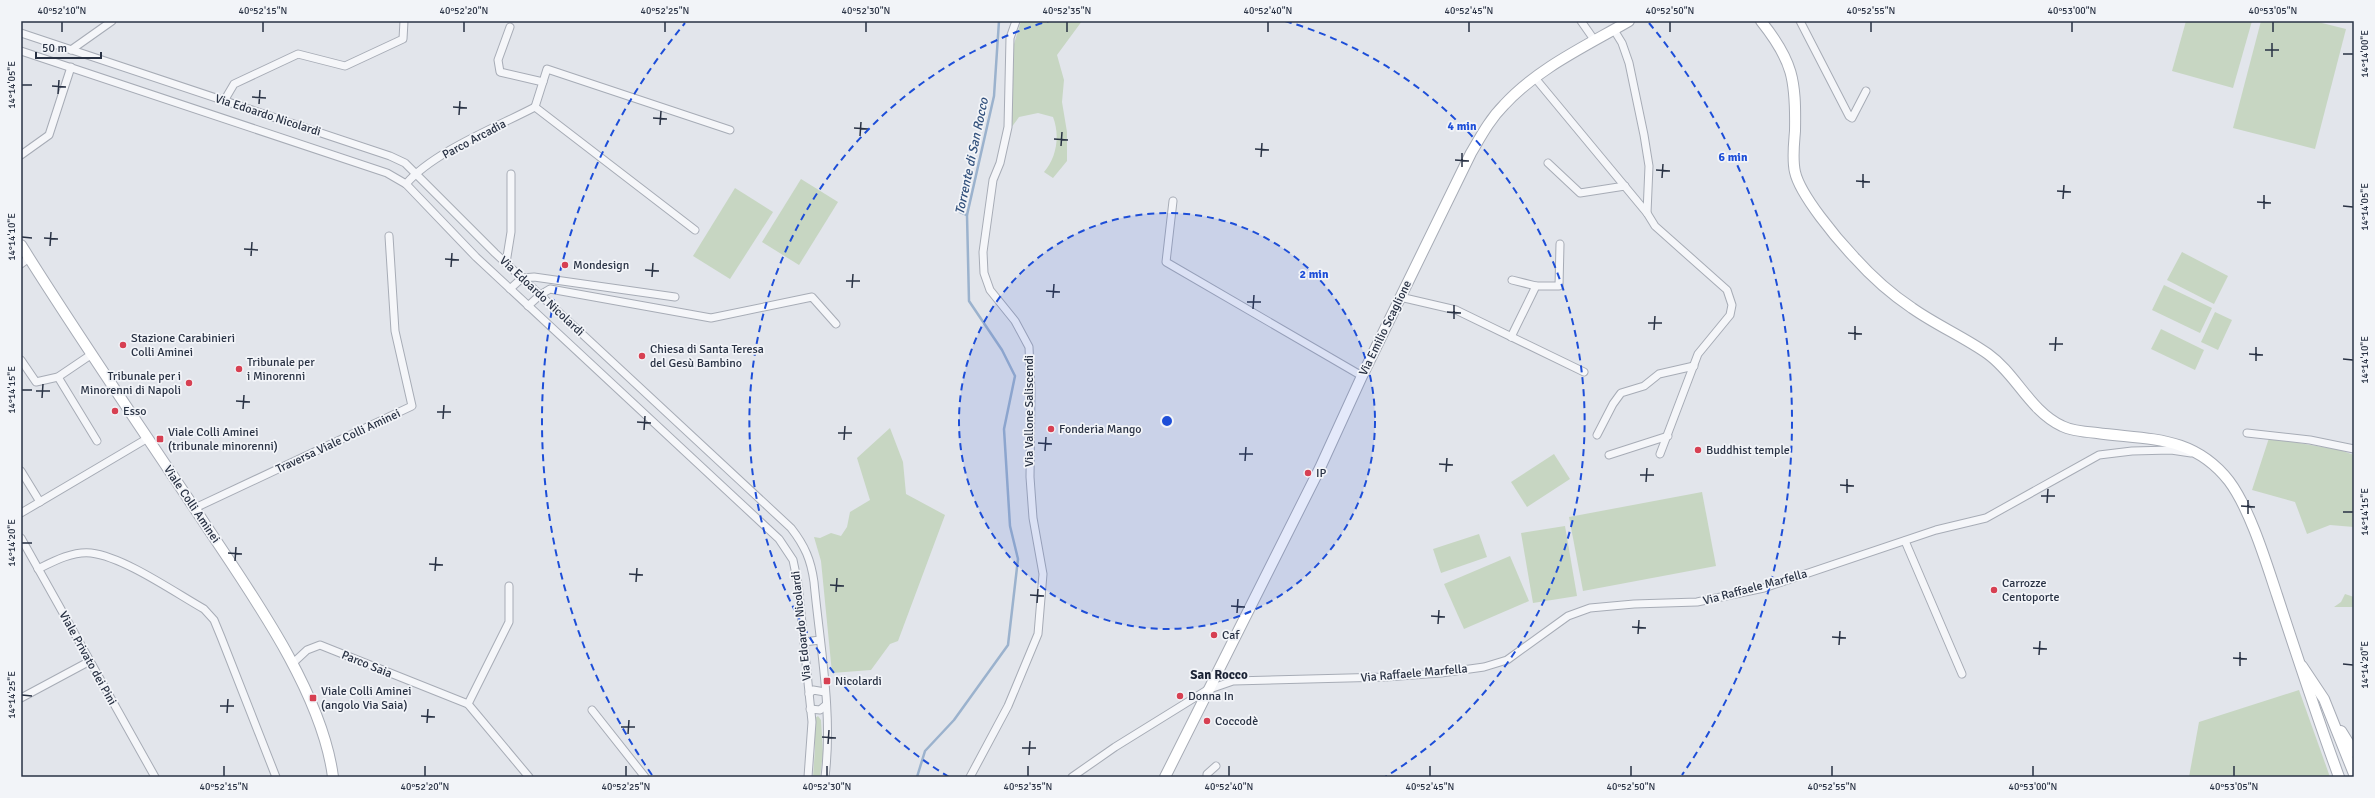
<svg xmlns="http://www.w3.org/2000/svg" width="2375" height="798" font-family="Signika,sans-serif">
<rect width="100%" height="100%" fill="#e2e5eb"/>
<g fill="#c7d6c2">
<path d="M1021,21h61l-25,34 7,25 -2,22 5,30v29l-14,17 -9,-6c13,-15 16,-37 9,-55l-15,-4 -19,4 -8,11 3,-84z"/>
<path d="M2186,21h66l-19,67 -61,-17z"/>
<path d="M2261,21h53l32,8 -31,120 -82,-21z"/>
<path d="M801,179l37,23 -39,63 -37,-23z"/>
<path d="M735,188l38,24 -43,67 -37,-23z"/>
<path d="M2182,252l46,24 -14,28 -47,-24z"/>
<path d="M2164,285l48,23 -12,25 -48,-23z"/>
<path d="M2215,312l17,8 -14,30 -17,-8z"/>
<path d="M2161,329l43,21 -9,20 -44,-21z"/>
<path d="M890,428l13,34 3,32 39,21 -47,126 -8,3 -19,26 -39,3 -11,-112 -7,-24 6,1 11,-5 10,3 6,-9 3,-15 20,-12 -13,-42z"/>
<path d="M2269,438l71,12 14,5v72l-24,-2 -23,9 -12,-32 -43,-12z"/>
<path d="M1554,454l16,25 -43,28 -16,-25z"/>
<path d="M1702,492l14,74 -133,25 -14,-74z"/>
<path d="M1565,526l12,70 -44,7 -12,-70z"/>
<path d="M1479,534l8,23 -46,16 -8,-24z"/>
<path d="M1510,556l19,45 -65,28 -20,-45z"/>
<path d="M2345,594l9,3v10h-20l7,-5z"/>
<path d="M2299,690l31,87h-141l10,-55z"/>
<path d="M818,716l3,4 2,34 -3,23h-7l2,-28 -1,-30z"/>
</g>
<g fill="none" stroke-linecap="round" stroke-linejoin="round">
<g stroke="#9bb2cd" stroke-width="2.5">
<path d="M956,205l4,7 7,3"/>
<path d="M917,777l8,-26 29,-31 54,-75 10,-86 -8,-33 -6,-97 11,-53 -13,-26 -33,-49 -2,-86 27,-119 5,-75"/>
</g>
<defs>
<g id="street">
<path d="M1581,21l14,20"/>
<path d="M1800,21l49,95 3,2 14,-27"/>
<path d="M510,27l-12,33 2,12 43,10"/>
<path d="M1614,30l8,13 7,20 15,72 5,31 -2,47"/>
<path d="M21,33l369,123 15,7 90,90 296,275c14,18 20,32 23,54 6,64 19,131 11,195"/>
<path d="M71,50l41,-29"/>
<path d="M21,51l366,122 19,11 70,73 303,282 14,21 5,24 14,138 -4,55"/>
<path d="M1535,78l112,135 8,13 72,64 5,15 -2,10 -32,39 -38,100"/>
<path d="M224,101l10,-17 64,-30 47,12 58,-27 1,-18"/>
<path d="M535,107l12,-38 183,61"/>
<path d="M535,107l160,123"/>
<path d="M21,155l28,-20 22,-68"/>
<path d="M1548,163l32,30 45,-7"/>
<path d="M406,184c27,-32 91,-57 129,-77"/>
<path d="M1173,201l-7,61 196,114"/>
<path d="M506,263l5,-31v-58"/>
<path d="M21,264l8,-6"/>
<path d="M1512,280l24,6"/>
<path d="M510,289l12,-11 12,-1 141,20"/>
<path d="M1400,297l56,13 128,62"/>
<path d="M528,306l12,-11 10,-6 161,29 101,-21 24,27"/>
<path d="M1511,337l25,-51h23l1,-42"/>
<path d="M21,360l15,22 22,-5 34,-23"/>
<path d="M58,377l39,64"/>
<path d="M2247,433l63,7 44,9"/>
<path d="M1597,435l16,-31 8,-11 23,-7 15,-12 35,-8"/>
<path d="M1609,455l59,-19"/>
<path d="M21,471l19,31"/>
<path d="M195,508l217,-102 -17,-75 -6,-95"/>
<path d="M21,513l127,-75"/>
<path d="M21,538l134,239"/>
<path d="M1905,541l57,133"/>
<path d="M38,569c16,-8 35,-18 53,-16 33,4 83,39 113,56l10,11 7,17 55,140"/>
<path d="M804,642l16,-2"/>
<path d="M292,664l15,-14 13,-5 148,59 61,73"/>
<path d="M809,694l4,-4 12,2"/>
<path d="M21,698l69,-37"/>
<path d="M468,704l41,-82v-36"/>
<path d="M810,709l10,1 6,-5"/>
<path d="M592,710l53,67"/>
<path d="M970,777l38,-71 30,-72 5,-60 -10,-56 -3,-41 1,-86 -2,-44 -14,-26 -25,-31 -6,-17 -1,-21 10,-72 7,-17 8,-36 2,-89 6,-17"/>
<path d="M1072,777l43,-30 92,-57 26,-9 153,-4 55,-4 43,-6 23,-7 61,-44 22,-8 44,-4 63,-2 67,-14 172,-58 50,-12 113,-63 33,-4 39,-1 20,3"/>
<path d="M1207,777v-3l9,-8"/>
</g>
<g id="secondary">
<path d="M1761,21c32,40 35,59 34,110 -1,13 -3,28 0,41 5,23 42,67 59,85 17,19 37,37 58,51 24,17 52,29 76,46 28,20 42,57 74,72 10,5 24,6 35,7 52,7 96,2 132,48 21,28 37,81 48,114 20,61 40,122 62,182"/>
<path d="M21,245c58,93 121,184 182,276 47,71 119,170 130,256"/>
<path d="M2302,666l22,33 30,75"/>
<path d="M2341,731l13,21"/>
<path d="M1165,777l155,-309 42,-92 109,-223c10,-17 19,-34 33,-48 34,-37 82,-59 125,-84"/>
</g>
</defs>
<use href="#street" stroke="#a7acb6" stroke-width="9"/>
<use href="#secondary" stroke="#a7acb6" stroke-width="12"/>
<use href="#street" stroke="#f5f6f9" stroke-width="7"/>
<use href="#secondary" stroke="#fff" stroke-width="10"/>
</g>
<path fill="none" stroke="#293244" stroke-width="1.5" d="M62,32v-10M263,32v-10M464,32v-10M665,32v-10M866,32v-10M1067,32v-10M1268,32v-10M1469,32v-10M1670,32v-10M1871,32v-10M2072,32v-10M2273,32v-10M2265,50h14M2343,54h10M2272,57v-14M22,85h10M52,86l14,1M58,94l1,-14M252,97l14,1M259,104l1,-14M453,107l14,1M459,115l1,-14M653,118l14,1M660,125l1,-14M854,128l14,1M860,136l1,-14M1054,139l14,1M1061,146l1,-14M1255,149l14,1M1261,157l1,-14M1455,160l14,1M1462,167v-14M1656,170l14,1M1662,178l1,-14M1856,181l14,1M1863,188v-14M2057,191l14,1M2063,199l1,-14M2257,202l14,1M2343,206l10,1M2264,209v-14M22,237l10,1M44,238l14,1M50,246l1,-14M244,249l14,1M251,256l1,-14M445,259l14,1M451,267l1,-14M645,270l14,1M652,277l1,-14M846,281h14M852,288l1,-14M1046,291l14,1M1053,298l1,-14M1247,302h14M1253,309l1,-14M1447,312l14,1M1454,319v-14M1648,323h14M1654,330l1,-14M1848,333l14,1M1855,340v-14M2049,344h14M2055,351l1,-14M2249,354l14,1M2343,359l10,1M2256,361v-14M22,390h10M36,391h14M42,398l1,-14M236,401l14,1M243,409l1,-14M437,412h14M443,419l1,-14M637,422l14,1M644,430l1,-14M838,433h14M844,440l1,-14M1038,443l14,1M1045,451l1,-14M1239,454h14M1245,461l1,-14M1439,464l14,1M1446,472l1,-14M1640,475h14M1646,482l1,-14M1840,485l14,1M1847,493v-14M2041,496h14M2047,503l1,-14M2241,506l14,1M2343,512h10M2248,514v-14M22,543h10M228,553l14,1M235,561l1,-14M429,564l14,1M435,571l1,-14M629,574l14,1M636,582l1,-14M830,585l14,1M836,592l1,-14M1030,595l14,1M1037,603l1,-14M1231,606l14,1M1237,613l1,-14M1431,616l14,1M1438,624l1,-14M1632,627l14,1M1638,634l1,-14M1832,637l14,1M1839,645l1,-14M2033,648l14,1M2039,655l1,-14M2233,658l14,1M2343,664l10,1M2240,666v-14M22,695l10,1M220,706h14M227,713l1,-14M421,716l14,1M427,723l1,-14M621,727h14M628,734l1,-14M822,737l14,1M828,744l1,-14M1022,748h14M1029,755l1,-14M224,776v-10M425,776v-10M626,776v-10M827,776v-10M1028,776v-10M1229,776v-10M1430,776v-10M1631,776v-10M1832,776v-10M2033,776v-10M2234,776v-10"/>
<circle cx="1167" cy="421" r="208" fill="#1d4ed8" fill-opacity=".12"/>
<g fill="none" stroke="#1d4ed8" stroke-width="2" stroke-dasharray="7 5">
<circle cx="1167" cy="421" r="208"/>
<path d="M949 777A417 417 0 0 1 1049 21M1285 21A417 417 0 0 1 1385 777"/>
<path d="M652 775A625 625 0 0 1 685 23M1649 23A625 625 0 0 1 1682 775"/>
</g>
<g fill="#d74052" stroke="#f2f4f8" stroke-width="1.5">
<circle cx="565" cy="265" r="4"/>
<circle cx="123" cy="345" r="4"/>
<circle cx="642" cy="356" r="4"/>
<circle cx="239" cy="369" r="4"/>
<circle cx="189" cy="383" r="4"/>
<circle cx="115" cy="411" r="4"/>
<circle cx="1051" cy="429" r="4"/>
<rect x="156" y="435" width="8" height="8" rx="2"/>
<circle cx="1698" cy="450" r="4"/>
<circle cx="1308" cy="473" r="4"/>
<circle cx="1994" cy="590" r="4"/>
<circle cx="1214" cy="635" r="4"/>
<rect x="823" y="677" width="8" height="8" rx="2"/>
<circle cx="1180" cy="696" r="4"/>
<rect x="309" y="694" width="8" height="8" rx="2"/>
<circle cx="1207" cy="721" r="4"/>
</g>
<g text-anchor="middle" stroke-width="3.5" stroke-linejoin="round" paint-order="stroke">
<g font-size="12" fill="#293244" stroke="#f2f4f8">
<text transform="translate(268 115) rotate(18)" y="4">Via Edoardo Nicolardi</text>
<text transform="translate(474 139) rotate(-28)" y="4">Parco Arcadia</text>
<text transform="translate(542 296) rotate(43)" y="4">Via Edoardo Nicolardi</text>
<text transform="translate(1385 328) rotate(-64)" y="4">Via Emilio Scaglione</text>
<text transform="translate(1029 411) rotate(-90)" y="4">Via Vallone Saliscendi</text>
<text transform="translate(338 441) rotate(-25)" y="4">Traversa Viale Colli Aminei</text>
<text transform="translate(192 504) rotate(56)" y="4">Viale Colli Aminei</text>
<text transform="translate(1755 587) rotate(-15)" y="4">Via Raffaele Marfella</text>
<text transform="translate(801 626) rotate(-96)" y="4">Via Edoardo Nicolardi</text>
<text transform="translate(88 658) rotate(61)" y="4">Viale Privato dei Pini</text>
<text transform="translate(367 664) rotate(22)" y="4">Parco Saia</text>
<text transform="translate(1414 673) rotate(-5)" y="4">Via Raffaele Marfella</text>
</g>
<g font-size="12" fill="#293244" stroke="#f2f4f8" text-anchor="start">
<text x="573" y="269">Mondesign</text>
<text x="131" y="342">Stazione Carabinieri<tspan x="131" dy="14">Colli Aminei</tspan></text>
<text x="650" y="353">Chiesa di Santa Teresa<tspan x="650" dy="14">del Gesù Bambino</tspan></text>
<text x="247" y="366">Tribunale per<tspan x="247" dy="14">i Minorenni</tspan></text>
<text x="181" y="380" text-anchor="end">Tribunale per i<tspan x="181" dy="14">Minorenni di Napoli</tspan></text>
<text x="123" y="415">Esso</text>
<text x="1059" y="433">Fonderia Mango</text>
<text x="168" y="436">Viale Colli Aminei<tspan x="168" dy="14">(tribunale minorenni)</tspan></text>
<text x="1706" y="454">Buddhist temple</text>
<text x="1316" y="477">IP</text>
<text x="2002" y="587">Carrozze<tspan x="2002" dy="14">Centoporte</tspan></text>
<text x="1222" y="639">Caf</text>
<text x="835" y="685">Nicolardi</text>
<text x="321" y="695">Viale Colli Aminei<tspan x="321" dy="14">(angolo Via Saia)</tspan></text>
<text x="1188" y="700">Donna In</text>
<text x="1215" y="725">Coccodè</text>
</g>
<g font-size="13" font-style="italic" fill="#304f7b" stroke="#f2f4f8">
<text transform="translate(971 156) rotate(-78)" y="5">Torrente di San Rocco</text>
</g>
<g font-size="13" font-weight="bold" fill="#1b2335" stroke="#f2f4f8">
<text x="1219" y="679">San Rocco</text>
</g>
</g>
<circle cx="1167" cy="421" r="6" fill="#1d4ed8" stroke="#f2f4f8" stroke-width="2"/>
<g font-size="12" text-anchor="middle" font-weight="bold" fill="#1d4ed8" stroke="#f2f4f8" stroke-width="3.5" stroke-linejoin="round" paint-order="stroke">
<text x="1462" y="130">4 min</text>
<text x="1733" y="161">6 min</text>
<text x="1314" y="278">2 min</text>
</g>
<rect width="2375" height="798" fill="none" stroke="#f2f4f8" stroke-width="44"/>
<path d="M36 52v6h65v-6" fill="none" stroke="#293244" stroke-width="2"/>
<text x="42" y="52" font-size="12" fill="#293244" stroke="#f2f4f8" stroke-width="3" paint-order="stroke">50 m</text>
<rect x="22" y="22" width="2331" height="754" fill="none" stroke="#293244" stroke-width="1.5"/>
<g font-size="10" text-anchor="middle" fill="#293244">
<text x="62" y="14">40°52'10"N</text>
<text x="263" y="14">40°52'15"N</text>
<text x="464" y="14">40°52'20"N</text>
<text x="665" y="14">40°52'25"N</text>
<text x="866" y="14">40°52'30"N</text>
<text x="1067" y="14">40°52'35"N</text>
<text x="1268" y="14">40°52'40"N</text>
<text x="1469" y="14">40°52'45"N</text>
<text x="1670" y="14">40°52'50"N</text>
<text x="1871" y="14">40°52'55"N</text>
<text x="2072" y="14">40°53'00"N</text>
<text x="2273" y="14">40°53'05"N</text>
<text transform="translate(2364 54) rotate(-90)" y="4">14°14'00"E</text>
<text transform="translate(11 85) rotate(-90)" y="4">14°14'05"E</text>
<text transform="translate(2364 207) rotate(-90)" y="4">14°14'05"E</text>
<text transform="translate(11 237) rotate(-90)" y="4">14°14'10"E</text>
<text transform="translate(2364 360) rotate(-90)" y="4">14°14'10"E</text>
<text transform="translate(11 390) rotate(-90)" y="4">14°14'15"E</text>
<text transform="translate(2364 512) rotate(-90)" y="4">14°14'15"E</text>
<text transform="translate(11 543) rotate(-90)" y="4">14°14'20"E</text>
<text transform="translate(2364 665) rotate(-90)" y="4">14°14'20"E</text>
<text transform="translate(11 695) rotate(-90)" y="4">14°14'25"E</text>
<text x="224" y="790">40°52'15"N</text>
<text x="425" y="790">40°52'20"N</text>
<text x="626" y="790">40°52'25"N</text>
<text x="827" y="790">40°52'30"N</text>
<text x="1028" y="790">40°52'35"N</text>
<text x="1229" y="790">40°52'40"N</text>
<text x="1430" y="790">40°52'45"N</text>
<text x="1631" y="790">40°52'50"N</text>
<text x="1832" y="790">40°52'55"N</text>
<text x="2033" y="790">40°53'00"N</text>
<text x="2234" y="790">40°53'05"N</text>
</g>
</svg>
